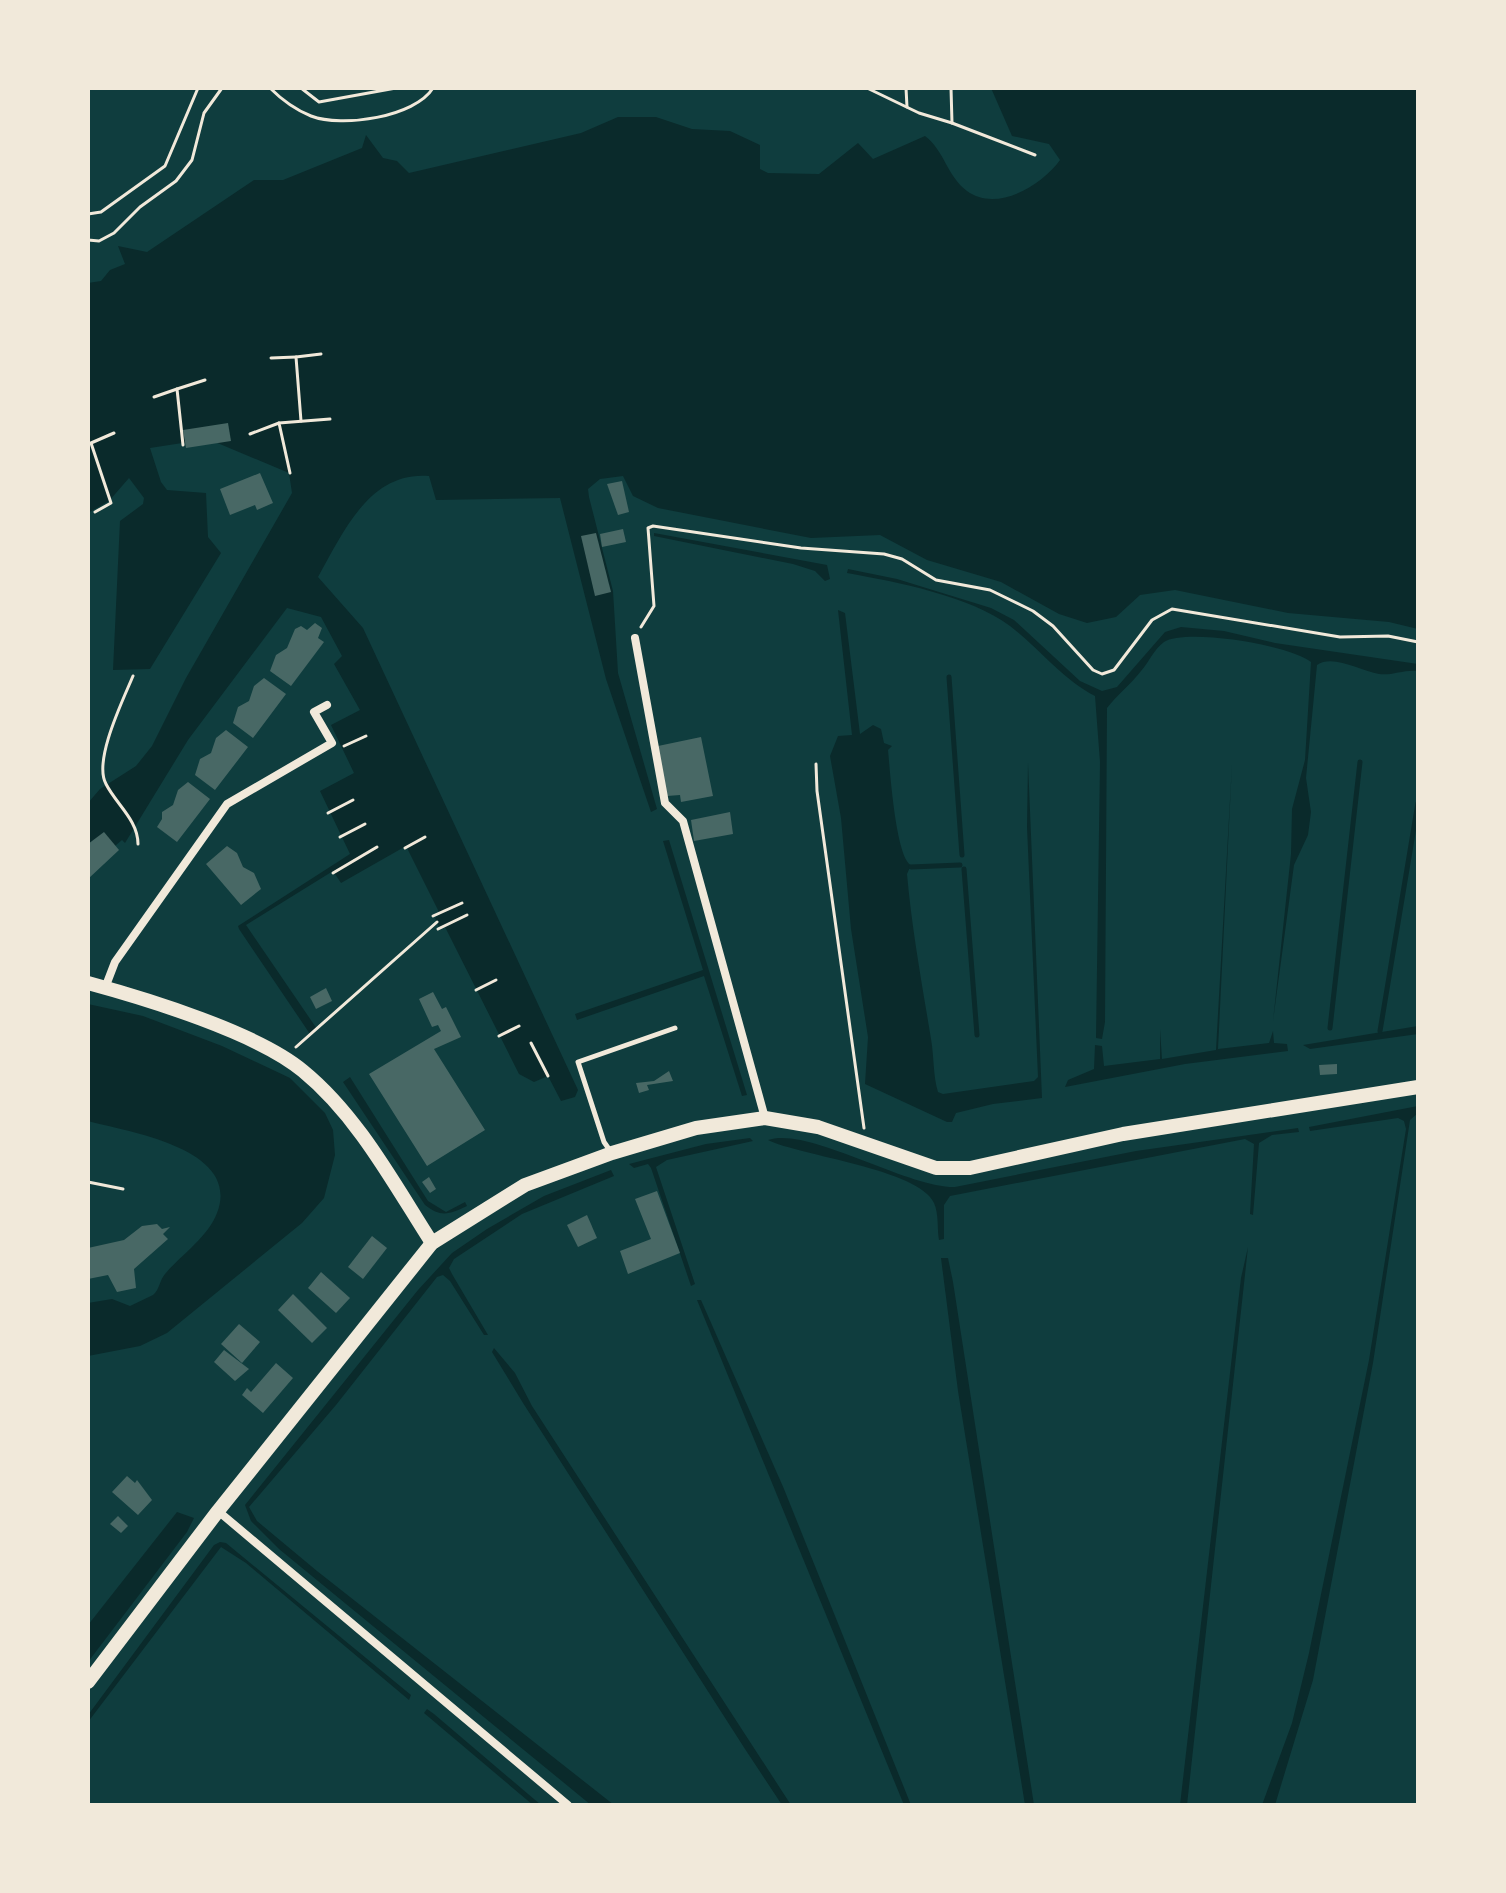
<svg xmlns="http://www.w3.org/2000/svg" width="1506" height="1893" font-family="Ubuntu,sans-serif">
<rect width="100%" height="100%" fill="#0f3d3e"/>
<g fill="#0a2a2b">
<path d="M991,88h427v541l-29,-7 -101,-9 -113,-23 -35,5 -24,22 -29,6 -28,-9 -58,-32 -74,-22 -47,-25 -69,3 -153,-30 -25,-12 -10,-20 -23,3 -12,10 1,8 24,94 5,82 39,136 -6,3 -45,-133 -46,-181 -124,2 -7,-24c-60,-5 -86,57 -111,101l45,51 215,462 -3,7 -14,4 -13,-25 -14,6 -15,-8 -75,-149 -5,2 -4,-9 5,-4 -34,-68 -65,37 -8,-12 -87,54 71,104 -7,5 -71,-105 -1,-3 112,-72 -30,-63 34,-18 -23,-48 29,-15 -26,-46 8,-8 -21,-39 -34,-9 -99,132 -63,103 -3,-3 -34,29v-66l12,-14 36,-23 16,-20 34,-68 106,-185 -3,-20 -81,-34 -58,9 11,34 6,8 39,3 2,44 13,16 -71,116 -37,1 7,-149 23,-17 1,-6 -15,-20 -20,23 -21,12v-230l13,-2 9,-11 15,-6 -7,-18 29,6 107,-72h29l79,-32 4,-13 17,23 14,3 12,12 172,-40 37,-16h38l36,12 38,2 30,14v24l8,4 51,1 39,-31 15,16 52,-23c19,14 22,40 42,55 30,22 75,-6 93,-31l-11,-16 -37,-8z"/>
<path d="M654,533l173,32 3,14 -5,2 -10,-10 -22,-7 -139,-28z"/>
<path d="M848,569l49,10 94,29 23,12 66,61 22,10 15,-4 48,-55 16,-5 43,4 51,12 143,21v7c-13,-2 -27,5 -39,3 -18,-3 -46,-20 -62,-9l-11,113 5,34 -3,23 -14,30 -21,156 18,-167 1,-45 13,-49 6,-98c-20,-17 -125,-34 -147,-20 -10,7 -15,20 -23,29 -10,13 -24,24 -34,37l-2,314 -3,17 -6,-1 4,-276 -5,-66c-33,-17 -55,-47 -85,-70 -40,-30 -113,-44 -163,-53z"/>
<path d="M838,610l7,3 15,121 13,-9 8,4 3,14 8,3 -4,4c2,21 8,108 23,115l-4,9c5,56 15,110 24,165 3,16 2,37 7,53l5,2 91,-13 4,-4 -11,-250 1,-64 14,335 -49,6 -37,9 -4,9h-5l-82,-38 3,-47 -17,-108 -10,-111 -11,-62 8,-20 14,-1z"/>
<path d="M1232,764l-14,285 51,-6 4,-12 1,12 13,1 1,7 -103,13 -120,23 3,-7 26,-11 1,-24 7,1 2,20 56,-7v-30l2,30 54,-9z"/>
<path d="M669,840l78,255 -5,1 -38,-120 -127,44 -2,-6 128,-44 -40,-129z"/>
<path d="M88,1004l55,12 79,30 68,32 35,35 8,17 2,25 -11,43 -22,25 -135,110 -27,13 -52,10v-53l24,-4 18,7 23,-11c7,-6 6,-14 12,-21 16,-19 43,-37 52,-61 25,-65 -89,-81 -129,-92z"/>
<path d="M1418,1026v8l-108,15 -7,-4z"/>
<path d="M350,1077l78,124 18,11 19,-10 2,4c-17,8 -26,12 -42,-1l-82,-123z"/>
<path d="M1418,1106v7l-8,7 -37,243 -60,317 -38,125h-13l30,-82 17,-70 60,-293 37,-231 -2,-8 -6,-3 -88,13 -1,-4z"/>
<path d="M1298,1128l1,4 -27,3 -13,8 -6,72 -3,-1 4,-70 -9,-5 -295,57 -6,9v34l-5,1c-2,-11 0,-26 -5,-37 -15,-34 -134,-47 -166,-63 40,-14 139,48 187,47l181,-36z"/>
<path d="M750,1138l3,3 -86,19 -11,7 39,117 -4,2 -40,-118 -3,-4 -14,4 -5,-4 77,-20z"/>
<path d="M611,1170l3,6 -92,38 -68,45 -5,9 3,6 36,61h-4l-34,-54 -7,-6 -6,2 -101,128 -87,102 8,14 60,50 297,234h-23l-312,-256 -28,-28 -6,-16 173,-215 34,-37 35,-24 57,-33z"/>
<path d="M1248,1247l-61,558h-7l61,-527z"/>
<path d="M941,1258h7l5,24 81,523h-9l-67,-414z"/>
<path d="M697,1300h4l83,189 127,316h-7z"/>
<path d="M494,1348l21,25 17,33 259,399h-9l-37,-56 -222,-346 -31,-51z"/>
<path d="M177,1512l17,6 -7,14 -99,130v-37z"/>
<path d="M220,1542l6,1 185,152 -2,5 -163,-137 -25,-16 -133,175v-7l126,-170z"/>
<path d="M427,1709l7,5 107,91h-8l-109,-92z"/>
</g>
<g fill="none" stroke-linecap="round" stroke-linejoin="round">
<g stroke="#0a2a2b" stroke-width="5">
<path d="M949,677l13,178"/>
<path d="M911,867l49,-2"/>
<path d="M964,869l13,166"/>
<path d="M1330,1028l30,-266"/>
<path d="M1380,1031l38,-228"/>
</g>
</g>
<g fill="#486865">
<path d="M228,423l3,18 -45,7 -3,-18z"/>
<path d="M260,473l13,30 -16,7 -2,-5 -25,10 -10,-26z"/>
<path d="M622,481l7,31 -11,3 -11,-31z"/>
<path d="M623,529l3,13 -24,5 -2,-13z"/>
<path d="M596,533l15,59 -16,4 -14,-60z"/>
<path d="M315,623l7,5 -4,10 6,4 -33,44 -21,-15 6,-16 11,-7 8,-19 6,-3 6,4z"/>
<path d="M264,678l22,16 -33,44 -20,-15 5,-16 11,-6 5,-15z"/>
<path d="M226,730l22,17 -33,43 -20,-15 5,-16 11,-6 5,-15z"/>
<path d="M701,737l12,59 -32,6 -1,-7 -13,1 -9,-50z"/>
<path d="M188,782l22,17 -33,43 -20,-15 5,-8v-7l11,-7 5,-15z"/>
<path d="M730,812l3,22 -39,7 -3,-21z"/>
<path d="M104,832l15,18 -31,29v-35z"/>
<path d="M227,846l10,7 6,14 11,6 7,16 -20,16 -35,-41z"/>
<path d="M326,988l6,13 -16,8 -6,-12z"/>
<path d="M433,992l9,17 4,-2 15,30 -27,12 51,81 -58,36 -58,-92 72,-43 -3,-6 -6,2 -13,-28z"/>
<path d="M1337,1064v10l-17,1 -1,-10z"/>
<path d="M669,1071l4,10 -26,4 2,5 -10,3 -3,-10 18,-2z"/>
<path d="M429,1177l7,12 -6,4 -8,-11z"/>
<path d="M657,1191l23,62 -52,21 -8,-23 31,-12 -16,-40z"/>
<path d="M587,1215l10,23 -19,9 -11,-22z"/>
<path d="M157,1224l5,5 8,-2 -7,7 5,5 -34,30 2,19 -19,4 -9,-17 -20,4v-31l36,-8 18,-14z"/>
<path d="M372,1236l15,12 -24,31 -15,-12z"/>
<path d="M321,1272l29,26 -14,15 -28,-25z"/>
<path d="M293,1294l34,34 -15,15 -34,-33z"/>
<path d="M239,1324l21,18 -18,21 -21,-19z"/>
<path d="M224,1350l25,19 -14,12 -21,-19z"/>
<path d="M276,1363l17,15 -30,35 -21,-18 5,-7 4,4z"/>
<path d="M127,1476l8,7 2,-3 15,20 -14,15 -26,-23z"/>
<path d="M118,1516l10,10 -7,7 -11,-9z"/>
</g>
<g fill="none" stroke-linecap="round" stroke-linejoin="round">
<g stroke="#f1e9da" stroke-width="3">
<path d="M270,88c11,11 26,22 41,28 31,12 104,1 122,-28"/>
<path d="M301,88l18,14 77,-14"/>
<path d="M867,88l52,25 33,10 -1,-35"/>
<path d="M906,88l1,19"/>
<path d="M952,123l83,32"/>
<path d="M88,214l13,-2 64,-46 33,-78"/>
<path d="M88,240l11,1 15,-8 26,-26 36,-26 16,-21 12,-47 18,-25"/>
<path d="M271,358l25,-1"/>
<path d="M154,397l23,-8"/>
<path d="M301,421l-5,-64 25,-3"/>
<path d="M250,434l29,-11"/>
<path d="M183,445l-6,-56 28,-9"/>
<path d="M290,473l-11,-50 51,-4"/>
<path d="M95,512l16,-9 -20,-60 23,-10"/>
<path d="M641,627l13,-21 -6,-78 5,-2 148,22 83,6 18,5 34,21 54,10 43,21 20,15 40,44 9,4 12,-4 38,-50 20,-11 168,28 48,-1 30,6"/>
<path d="M133,676c-10,24 -40,85 -27,108 10,20 32,36 32,60"/>
<path d="M344,746l22,-10"/>
<path d="M816,764l1,27 47,337"/>
<path d="M328,813l25,-13"/>
<path d="M340,837l25,-13"/>
<path d="M405,848l20,-11"/>
<path d="M333,873l44,-26"/>
<path d="M433,916l29,-13"/>
<path d="M438,929l29,-14"/>
<path d="M476,990l20,-10"/>
<path d="M499,1036l20,-10"/>
<path d="M531,1043l17,33"/>
<path d="M296,1047l141,-125"/>
<path d="M88,1182l35,7"/>
</g>
<path stroke="#f1e9da" stroke-width="5" d="M611,1152l-7,-10 -26,-80 97,-34"/>
<g stroke="#f1e9da" stroke-width="8">
<path d="M635,638l30,165 18,18 82,297"/>
<path d="M105,988l10,-26 112,-158 105,-61 -18,-31 13,-7"/>
<path d="M218,1511l350,294"/>
</g>
<g stroke="#f1e9da" stroke-width="14">
<path d="M88,983c59,16 170,50 215,88 55,45 91,113 129,172"/>
<path d="M88,1682l130,-171 214,-268 93,-58 87,-32 84,-25 69,-10 53,9 118,41h34l153,-34 295,-47"/>
</g>
</g>
<rect width="1506" height="1893" fill="none" stroke="#f1e9da" stroke-width="180"/>
</svg>
